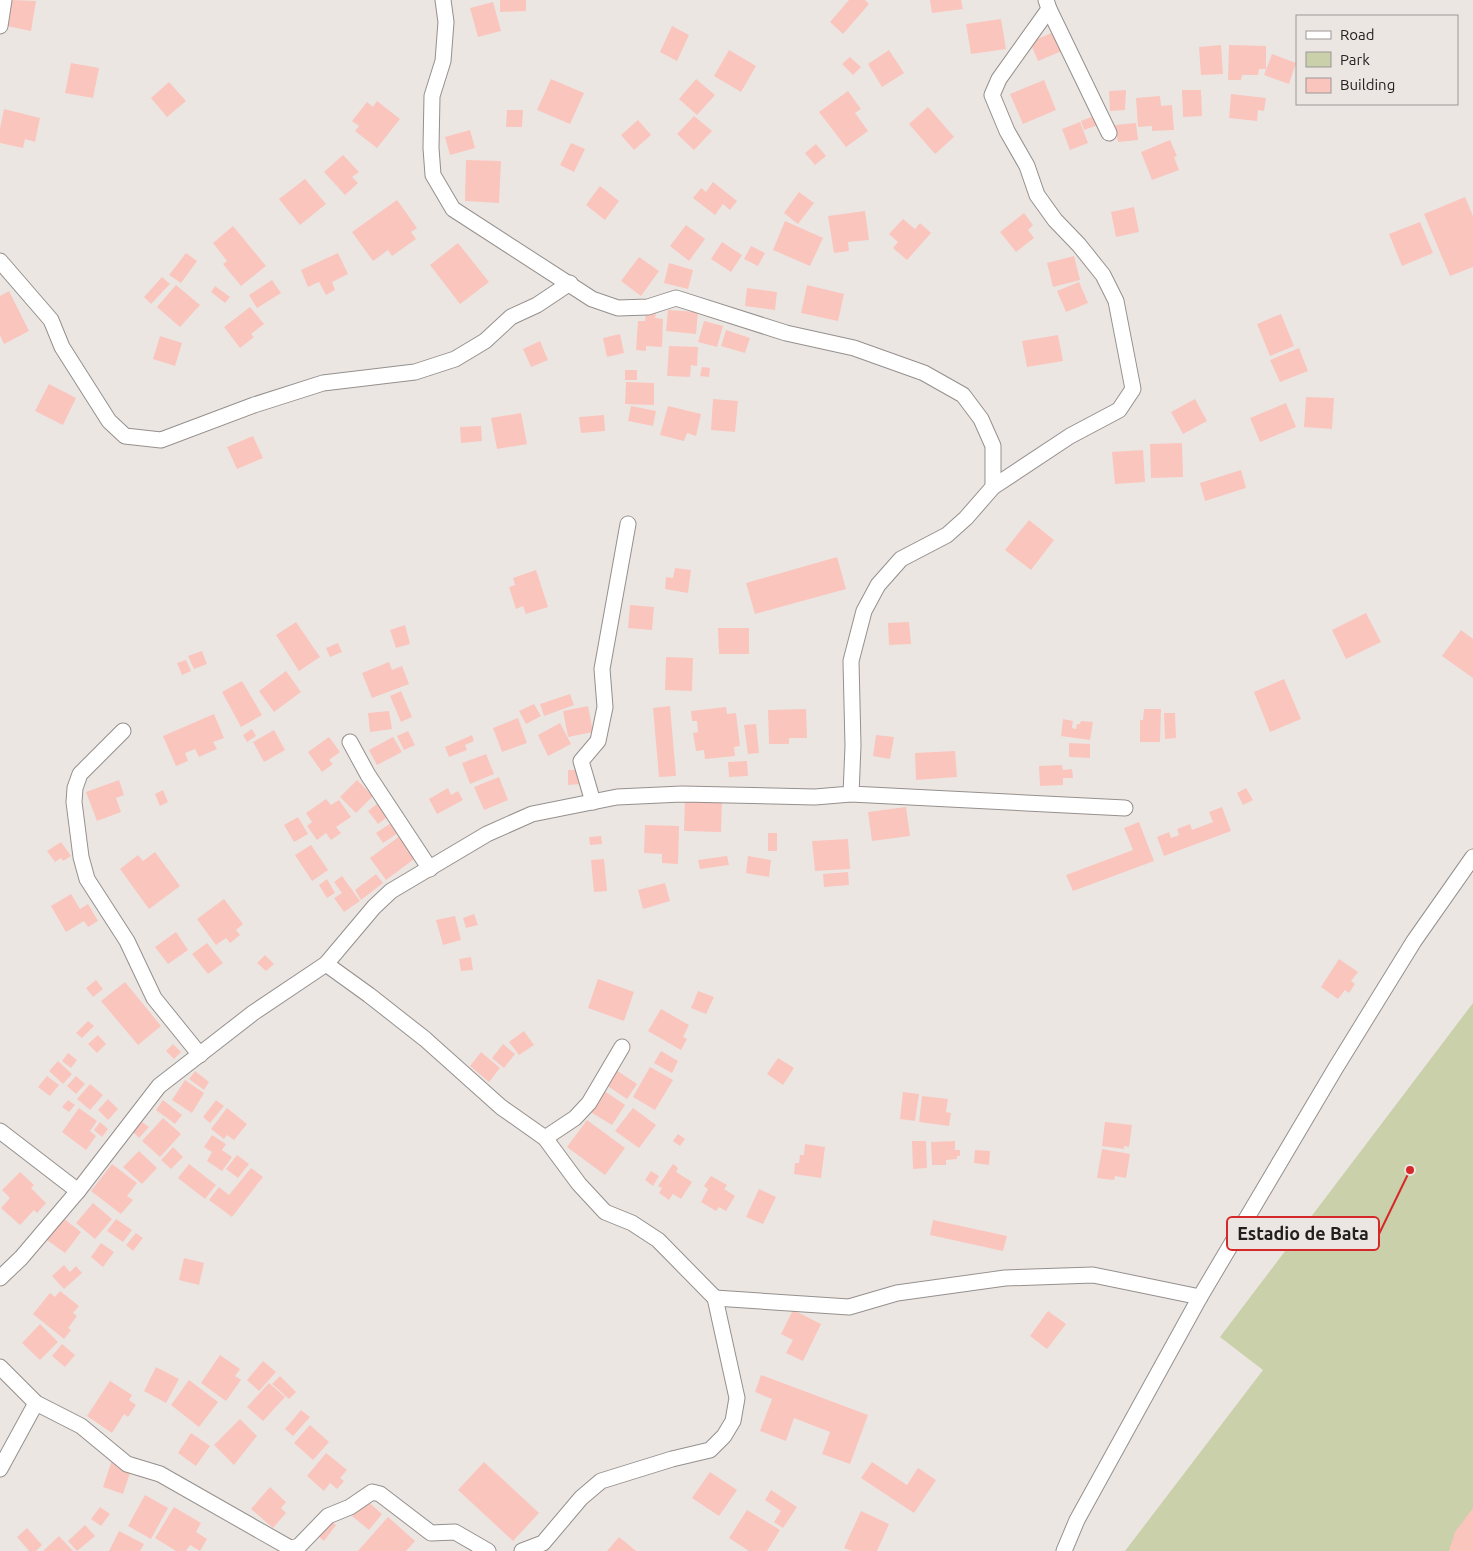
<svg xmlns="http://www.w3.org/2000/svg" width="1473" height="1551" font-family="Ubuntu,sans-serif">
<rect width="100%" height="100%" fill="#ece6e3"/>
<path fill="#cad0a9" d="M1473,1003v548h-348l138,-181 -43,-33z"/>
<g fill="#fac5bd">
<path d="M12,0l24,1 -5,30 -24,-5z"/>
<path d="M500,0h26v11l-26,1z"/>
<path d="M849,0h16l4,4 -26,30 -13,-12z"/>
<path d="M930,0h31l2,9 -31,4z"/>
<path d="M493,2l8,29 -23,6 -8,-29z"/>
<path d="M1001,19l5,30 -35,5 -5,-30z"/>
<path d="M672,26l17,9 -12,26 -17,-9z"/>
<path d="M1054,32l8,19 -24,10 -8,-19z"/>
<path d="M1221,45l2,29 -22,1 -2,-28z"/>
<path d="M1229,45l37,1v23h-7l-1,6h-16l-1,5h-13z"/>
<path d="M729,50l27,16 -15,26 -27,-16z"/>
<path d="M889,50l15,23 -22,14 -14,-23z"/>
<path d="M1272,54l24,9 -7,21 -25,-9z"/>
<path d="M850,57l11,10 -8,8 -11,-11z"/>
<path d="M71,63l28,5 -6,30 -28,-5z"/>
<path d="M551,79l33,14 -14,31 -33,-14z"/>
<path d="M696,79l19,16 -18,20 -18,-16z"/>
<path d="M1044,80l12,30 -33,14 -13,-30z"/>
<path d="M169,82l17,19 -19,16 -16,-19z"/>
<path d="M1126,90l-1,20 -15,1 -1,-20z"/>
<path d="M1182,90h19l1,26 -19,1z"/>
<path d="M848,91l13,18 -6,4 13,18 -22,16 -27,-35z"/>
<path d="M1231,94l35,4 -2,13 -6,-1 -1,11 -28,-3z"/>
<path d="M1160,96l1,10 11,-1 2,25 -22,1v-5l-14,1 -2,-29z"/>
<path d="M377,101l23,18 -23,29 -22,-17 4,-5 -7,-5 15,-19 6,5z"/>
<path d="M928,107l26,30 -19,17 -26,-30z"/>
<path d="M4,109l36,9 -5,24 -10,-3 -2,9 -23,-5v-14z"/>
<path d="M507,110h16l-1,17h-16z"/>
<path d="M694,116l18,15 -18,19 -17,-16z"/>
<path d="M1094,116l4,9 -14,5 -3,-9z"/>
<path d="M638,120l13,15 -17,15 -13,-15z"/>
<path d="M1080,122l8,21 -18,7 -8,-21z"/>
<path d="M1136,123l2,17 -20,2 -3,-17z"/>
<path d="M470,130l5,18 -25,7 -5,-18z"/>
<path d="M1170,140l7,16 -3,1 5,13 -27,10 -11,-28z"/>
<path d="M571,143l14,6 -11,23 -14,-7z"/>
<path d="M816,144l10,12 -11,9 -10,-12z"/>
<path d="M343,155l16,17 -7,5 6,6 -13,12 -21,-23z"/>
<path d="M466,160l35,1 -2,42 -34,-2z"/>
<path d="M305,179l21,25 -26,21 -21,-26z"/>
<path d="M713,182l24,19 -7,9 -7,-6 -8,11 -22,-17 8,-10 5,4z"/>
<path d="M600,186l19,15 -14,19 -19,-15z"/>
<path d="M799,192l15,11 -16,21 -14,-11z"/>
<path d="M1465,197l8,19v51l-23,9 -26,-62z"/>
<path d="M397,200l20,28 -6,4 5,7 -24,17 -4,-6 -15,11 -21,-29z"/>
<path d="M1134,207l5,25 -23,5 -5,-25z"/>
<path d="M865,211l4,29 -21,2 1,9 -15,2 -6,-37z"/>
<path d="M1024,213l9,12 -5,5 6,8 -18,14 -16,-20z"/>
<path d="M903,219l12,10 5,-6 11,10 -24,27 -14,-12 5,-6 -9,-8z"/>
<path d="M785,221l38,17 -13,28 -37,-16z"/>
<path d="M1420,222l13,31 -31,13 -13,-32z"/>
<path d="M686,225l19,14 -16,22 -19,-15z"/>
<path d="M233,226l33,40 -25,20 -18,-22 4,-3 -14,-18z"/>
<path d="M722,242l20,13 -11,17 -20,-13z"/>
<path d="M458,243l31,39 -29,22 -30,-39z"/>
<path d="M751,246l14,7 -7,13 -14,-7z"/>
<path d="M186,253l11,8 -16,22 -12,-8z"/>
<path d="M338,253l10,21 -16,8 3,8 -9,5 -7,-13 -11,5 -7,-17z"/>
<path d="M1074,256l6,24 -27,7 -6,-24z"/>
<path d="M639,257l20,14 -18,25 -20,-15z"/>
<path d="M669,263l24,7 -5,19 -24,-6z"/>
<path d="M162,277l8,7 -19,20 -7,-7z"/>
<path d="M272,280l9,13 -24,15 -8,-13z"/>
<path d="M1079,282l9,21 -22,9 -9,-21z"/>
<path d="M176,285l24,20 -20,22 -23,-20z"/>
<path d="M807,285l37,9 -6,27 -37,-8z"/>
<path d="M215,286l15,11 -5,6 -14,-11z"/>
<path d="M747,288l30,4 -2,18 -30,-4z"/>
<path d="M9,291l20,40 -25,13 -4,-9v-39z"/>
<path d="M250,307l14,17 -13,10 3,3 -14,11 -16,-21z"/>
<path d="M668,310l30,2 -2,22 -30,-3z"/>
<path d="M646,313h10l-1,5 8,1 -1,28 -16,-1v5l-10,-1 2,-29h7z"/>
<path d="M1281,314l13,32 -24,10 -13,-32z"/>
<path d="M704,321l19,5 -6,21 -19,-5z"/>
<path d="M726,330l24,8 -5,15 -24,-7z"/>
<path d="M620,334l4,19 -17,4 -4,-19z"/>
<path d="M1058,335l5,26 -36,6 -5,-26z"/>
<path d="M160,336l22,7 -7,23 -22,-7z"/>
<path d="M540,341l8,19 -17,7 -8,-18z"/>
<path d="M669,346l29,1 -1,19 -6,-1 -1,12 -23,-1z"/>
<path d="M1299,348l9,23 -28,11 -10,-22z"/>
<path d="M702,367l8,1 -1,9 -9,-1z"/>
<rect x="625" y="370" width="12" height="10"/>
<path d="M626,382l28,1v22l-29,-1z"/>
<path d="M49,384l27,14 -13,27 -28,-14z"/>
<path d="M1306,397l28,1 -2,31 -28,-2z"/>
<path d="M713,399l25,2 -3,31 -24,-2z"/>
<path d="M1195,399l12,22 -24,13 -12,-22z"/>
<path d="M1286,403l10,24 -36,15 -10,-24z"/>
<path d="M631,406l25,5 -3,15 -25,-5z"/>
<path d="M668,406l33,8 -5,22 -9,-3 -3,8 -24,-6z"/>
<path d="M521,413l6,31 -30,5 -6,-31z"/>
<path d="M604,415l1,16 -24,2 -2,-16z"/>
<path d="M481,426l1,15 -21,2 -1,-16z"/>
<path d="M253,436l10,22 -26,11 -10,-22z"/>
<path d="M1182,443l1,34 -32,1 -1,-34z"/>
<path d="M1143,450l2,32 -30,2 -3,-32z"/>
<path d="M1241,470l5,18 -41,13 -5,-18z"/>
<path d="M1029,520l25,20 -23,30 -26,-20z"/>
<path d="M837,557l9,32 -91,25 -9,-31z"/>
<path d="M675,568l16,2 -3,23 -23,-4 1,-12 7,1z"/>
<path d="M536,570l12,37 -22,7 -3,-8 -7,3 -7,-22 6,-2 -2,-7z"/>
<path d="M630,605l24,2 -2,23 -24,-2z"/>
<path d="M1366,613l15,29 -35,17 -14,-29z"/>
<path d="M296,622l24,35 -21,14 -23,-36z"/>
<path d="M909,622l2,22 -22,1 -1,-22z"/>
<path d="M405,625l5,19 -14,4 -6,-18z"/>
<path d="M718,628h31v26h-30z"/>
<path d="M1461,630l12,9v39l-31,-22z"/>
<path d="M338,643l4,9 -12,5 -4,-9z"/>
<path d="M202,651l5,13 -13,5 -6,-13z"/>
<path d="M666,657l27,1 -1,33 -27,-1z"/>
<path d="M186,660l5,11 -9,4 -5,-12z"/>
<path d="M389,662l3,8 10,-4 7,18 -37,14 -10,-25z"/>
<path d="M286,671l15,21 -27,20 -15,-21z"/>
<path d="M1284,679l17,40 -31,13 -16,-40z"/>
<path d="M242,681l20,34 -21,12 -19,-35z"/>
<path d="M401,691l11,26 -11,5 -11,-26z"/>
<path d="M570,694l4,11 -30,11 -4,-12z"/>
<path d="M534,704l7,12 -15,8 -7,-13z"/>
<path d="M588,706l5,26 -25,5 -5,-26z"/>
<path d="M670,706l6,70 -17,1 -6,-69z"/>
<path d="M726,707l1,7 9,-1 4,33 -6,1 1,9 -30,3 -1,-9 -8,1 -3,-18 5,-1 -1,-11h-5l-1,-10z"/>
<path d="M806,709l1,29h-18v6h-20l-1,-34z"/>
<path d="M1144,709h17l-1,33h-20v-22h3z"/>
<path d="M389,711l3,18 -22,3 -2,-19z"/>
<path d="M1164,713h11l1,25 -11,1z"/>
<path d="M214,714l10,24 -11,4 4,7 -18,8 -4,-8 -10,4 3,8 -12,5 -13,-30z"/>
<path d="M518,718l9,25 -25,9 -9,-24z"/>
<path d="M1063,719l10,2 -1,7 4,1 1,-5h3l1,-3 12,1 -3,18 -29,-4z"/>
<path d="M560,723l11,21 -23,12 -10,-21z"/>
<path d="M756,724l3,29 -11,1 -4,-29z"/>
<path d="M252,729l4,7 -9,6 -4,-7z"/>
<path d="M274,730l11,20 -21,12 -11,-20z"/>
<path d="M408,731l7,14 -11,5 -7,-14z"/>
<path d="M472,735l2,6 -9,4 2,5 -18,7 -4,-10z"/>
<path d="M876,735l18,2 -4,22 -17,-3z"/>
<path d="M329,737l11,15 -11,8 4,4 -11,8 -14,-20z"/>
<path d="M393,737l9,15 -25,13 -8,-15z"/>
<path d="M1069,743l21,1v14l-21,-1z"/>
<path d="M955,751l2,26 -41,3 -1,-27z"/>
<path d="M486,754l8,20 -24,10 -8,-21z"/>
<path d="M747,761l1,15 -19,1 -1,-15z"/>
<path d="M1062,765l1,5 9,-1 1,9h-10v7l-23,1 -1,-20z"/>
<path d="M568,770h13v14l-13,1z"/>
<path d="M499,777l9,23 -24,10 -10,-23z"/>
<path d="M119,780l5,15 -8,3 5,14 -24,9 -11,-29z"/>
<path d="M357,780l16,16 -17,17 -16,-16z"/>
<path d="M448,788l3,7 7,-4 5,9 -26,14 -8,-15z"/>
<path d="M1246,788l7,12 -10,5 -6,-12z"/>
<path d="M163,790l5,12 -8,4 -5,-12z"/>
<path d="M685,797l37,2 -1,33 -37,-1z"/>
<path d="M326,799l5,6 8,-5 12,17 -15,10 5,6 -10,7 -5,-7 -9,7 -10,-14 5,-4 -6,-9z"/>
<path d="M377,804l10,13 -9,7 -10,-13z"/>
<path d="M906,807l4,29 -38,5 -4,-29z"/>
<path d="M1222,807l9,24 -67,25 -7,-19 12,-5 2,6 8,-3 -2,-6 13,-5 2,6 21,-8 -4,-10z"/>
<path d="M298,817l10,17 -14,8 -10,-17z"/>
<path d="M1139,822l15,39 -81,30 -7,-16 67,-25 -9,-22z"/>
<path d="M391,823l7,10 -15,10 -7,-10z"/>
<path d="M645,825l34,1 -1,38 -16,-1v-9l-18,-1z"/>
<rect x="768" y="833" width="9" height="18"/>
<path d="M401,835l16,22 -31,23 -16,-22z"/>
<path d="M601,836l1,8 -12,1 -1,-8z"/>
<path d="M848,839l2,30 -35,2 -3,-30z"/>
<path d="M61,842l10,14 -8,5 -2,-3 -6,4 -8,-11z"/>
<path d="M311,845l17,25 -16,11 -17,-26z"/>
<path d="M155,852l25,34 -31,23 -29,-40 18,-14 5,6z"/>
<path d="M727,856l2,9 -29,4 -2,-9z"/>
<path d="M748,856l23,4 -2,17 -23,-4z"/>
<path d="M604,859l3,32 -13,1 -3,-32z"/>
<path d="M848,872l1,13 -25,2 -1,-13z"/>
<path d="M376,874l7,9 -22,17 -6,-10z"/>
<path d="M342,876l18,25 -16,11 -10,-14 8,-5 -8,-11z"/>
<path d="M327,879l8,14 -8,5 -8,-13z"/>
<path d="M665,883l5,18 -27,8 -5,-19z"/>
<path d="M71,894l9,15 8,-5 10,17 -10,6 -4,-6 -18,11 -15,-26z"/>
<path d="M224,899l19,25 -7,6 4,5 -10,8 -4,-5 -10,7 -19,-26z"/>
<path d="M474,914l4,11 -12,3 -3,-10z"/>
<path d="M455,916l6,24 -18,5 -7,-25z"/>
<path d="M176,932l12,18 -20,14 -13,-17z"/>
<path d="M207,943l16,20 -15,11 -16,-20z"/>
<path d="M265,955l9,9 -8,7 -9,-8z"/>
<path d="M471,957l2,13 -12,1 -2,-12z"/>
<path d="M1339,959l19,13 -7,9 4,3 -6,9 -4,-3 -7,9 -17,-12z"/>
<path d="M598,979l36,13 -10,29 -36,-13z"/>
<path d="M96,980l7,9 -10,8 -7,-9z"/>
<path d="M125,982l36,44 -23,19 -37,-44z"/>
<path d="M698,991l16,6 -8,17 -15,-6z"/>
<path d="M661,1009l28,16 -6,12 4,2 -6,11 -33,-19z"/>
<path d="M88,1021l6,5 -12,12 -6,-5z"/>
<path d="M524,1031l10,14 -15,10 -10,-13z"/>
<path d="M98,1035l8,9 -9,9 -9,-9z"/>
<path d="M173,1044l8,8 -7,7 -8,-8z"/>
<path d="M503,1044l12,10 -11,14 -12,-10z"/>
<path d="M661,1051l17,10 -6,12 -18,-10z"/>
<path d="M481,1052l19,16 -11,14 -19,-16z"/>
<path d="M68,1053l9,7 -6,8 -9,-7z"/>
<path d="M778,1058l16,10 -11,17 -16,-11z"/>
<path d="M58,1061l14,13 -9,10 -14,-13z"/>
<path d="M650,1067l23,13 -18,30 -22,-13z"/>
<path d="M616,1070l21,14 -10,15 -21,-14z"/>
<path d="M195,1071l14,11 -5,8 -15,-11z"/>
<path d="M47,1076l12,9 -9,11 -12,-9z"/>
<path d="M76,1076l9,8 -9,10 -9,-8z"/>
<path d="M185,1080l19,13 -12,20 -20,-13z"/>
<path d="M90,1084l13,11 -13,15 -13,-11z"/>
<path d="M603,1090l22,15 -13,20 -23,-14z"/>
<path d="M903,1092l16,2 -4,27 -15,-2z"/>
<path d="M922,1096l26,3 -2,13 5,1 -2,13 -30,-4z"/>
<path d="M108,1099l10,10 -10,11 -10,-10z"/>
<path d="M68,1100l7,5 -6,7 -7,-5z"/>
<path d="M163,1100l19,15 -7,9 -19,-14z"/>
<path d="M216,1100l8,6 -14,17 -7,-6z"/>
<path d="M79,1108l18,13 -7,10 6,5 -10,14 -24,-18z"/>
<path d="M227,1108l20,16 -13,16 -7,-5 -3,4 -13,-10z"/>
<path d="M633,1108l23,17 -17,23 -24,-17z"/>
<path d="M163,1118l18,16 -21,23 -18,-16z"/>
<path d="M587,1120l38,28 -20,27 -38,-28z"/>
<path d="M100,1122l8,7 -6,8 -8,-7z"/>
<path d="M142,1122l7,5 -10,11 -6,-6z"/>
<path d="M1105,1122l27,3 -3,22 -5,-1v3l-22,-3z"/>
<path d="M678,1134l7,5 -5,7 -7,-5z"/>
<path d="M212,1135l14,9 -4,6 10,7 -10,14 -15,-10 5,-9 -8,-5z"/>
<path d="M912,1141h14l1,27 -14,1z"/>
<path d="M955,1141v9h5v6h-3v3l-11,1v5h-14l-1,-23z"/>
<path d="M805,1144l20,3 -4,31 -27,-4 1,-11h4l1,-8h4z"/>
<path d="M173,1147l10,10 -12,12 -10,-9z"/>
<path d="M1102,1149l28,5 -4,24 -11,-2 -1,4 -17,-2z"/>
<path d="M975,1150l15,1 -1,14 -15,-2z"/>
<path d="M139,1151l18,17 -15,16 -19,-17z"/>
<path d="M237,1155l12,9 -11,14 -12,-9z"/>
<path d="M112,1164l25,19 -10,13 6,4 -12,14 -30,-23z"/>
<path d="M189,1164l27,21 -11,14 -27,-21z"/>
<path d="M673,1164l5,4 -2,4 16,10 -11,17 -8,-5 -4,6 -10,-7 3,-5 -4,-2z"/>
<path d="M251,1168l12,9 -31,40 -23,-17 10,-13 10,8z"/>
<path d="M651,1171l8,5 -6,10 -8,-6z"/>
<path d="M20,1172l14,13 -3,3 15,15 -9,10 -3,-3 -14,15 -19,-17 9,-10 -8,-8z"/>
<path d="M711,1176l16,9 -3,4 11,7 -9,15 -7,-4 -3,4 -15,-9 7,-13 -4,-3z"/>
<path d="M759,1189l17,8 -13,27 -17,-7z"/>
<path d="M93,1203l19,16 -17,20 -19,-16z"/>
<path d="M63,1218l18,14 -16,21 -18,-13z"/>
<path d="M116,1219l16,11 -9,12 -16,-11z"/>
<path d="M933,1220l74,16 -4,15 -73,-16z"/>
<path d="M136,1233l7,5 -10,13 -7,-6z"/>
<path d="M101,1243l13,9 -11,15 -12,-10z"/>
<path d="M184,1258l20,5 -5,22 -20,-5z"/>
<path d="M64,1265l6,7 6,-6 6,7 -18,16 -12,-13z"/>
<path d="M60,1291l19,15 -6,7 4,3 -9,12 3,2 -7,9 -31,-25 17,-21 5,4z"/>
<path d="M793,1310l28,14 -18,37 -17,-8 7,-13 -12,-6z"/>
<path d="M1048,1311l18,13 -19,25 -17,-13z"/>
<path d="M40,1324l18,18 -18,18 -18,-17z"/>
<path d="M62,1344l13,11 -10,12 -13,-11z"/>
<path d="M220,1355l20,14 -5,7 6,4 -15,21 -25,-18z"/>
<path d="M263,1361l13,11 -17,19 -12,-11z"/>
<path d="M156,1367l23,12 -13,24 -22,-12z"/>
<path d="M761,1375l107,40 -18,49 -28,-10 8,-22 -36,-14 -8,23 -26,-10 12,-32 -17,-7z"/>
<path d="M280,1376l16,16 -7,7 -17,-15z"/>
<path d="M189,1380l29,22 -19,25 -28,-22z"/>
<path d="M110,1381l22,14 -3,5 7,5 -8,12 -4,-3 -12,19 -25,-17z"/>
<path d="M269,1383l16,14 -22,24 -16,-14z"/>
<path d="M301,1410l9,7 -17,19 -8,-7z"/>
<path d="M240,1419l17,17 -23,29 -20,-20z"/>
<path d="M310,1425l19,17 -16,18 -19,-17z"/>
<path d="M191,1433l19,13 -14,20 -18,-13z"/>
<path d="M326,1453l21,17 -7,8 4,3 -7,8 -7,-6 -6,8 -17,-15z"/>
<path d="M112,1460l20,7 -9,27 -20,-7z"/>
<path d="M484,1462l55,51 -26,28 -55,-51z"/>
<path d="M872,1462l35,23 11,-17 18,12 -22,33 -53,-35z"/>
<path d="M710,1472l27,18 -18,26 -27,-18z"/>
<path d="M270,1487l16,15 -5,6 5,5 -13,15 -22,-19z"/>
<path d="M771,1490l26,17 -14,21 -9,-6 7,-11 -16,-11z"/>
<path d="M145,1495l23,13 -17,31 -23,-13z"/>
<path d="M366,1500l16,14 -13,16 -17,-14z"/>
<path d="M100,1507l10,7 -9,12 -10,-7z"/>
<path d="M174,1507l27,16 -5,9 11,7 -7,12 -10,-6 -4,6h-10l-21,-13z"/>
<path d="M1473,1508v43h-24l6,-19z"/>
<path d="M747,1510l33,20 -13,21h-18l-20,-13z"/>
<path d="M861,1511l28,13 -12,27h-25l-8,-3z"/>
<path d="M388,1517l27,24 -9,10h-48z"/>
<path d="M330,1520l6,5 -12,16 -6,-5z"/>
<path d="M85,1525l10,11 -18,15 -9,-10z"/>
<path d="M27,1528l15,17 -6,6h-7l-12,-14z"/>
<path d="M119,1531l25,13 -4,7h-31z"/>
<path d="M59,1536l14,15h-30z"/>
<path d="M619,1537l17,14h-29z"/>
</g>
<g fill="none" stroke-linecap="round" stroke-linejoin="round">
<defs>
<g id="minor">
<path d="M443,0l3,22 -3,39 -11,35 -1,52 2,27 20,34 139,90 26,9 30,-1 28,-9 110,35 68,15 70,25 39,22 18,24 12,27v41"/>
<path d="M1049,9l60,124"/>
<path d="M0,26l4,-26"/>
<path d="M0,261l51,59 11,27 47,74 16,15 36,4 93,-35 69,-22 92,-11 40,-13 30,-18 26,-24 26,-12 33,-22"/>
<path d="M123,731l-43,43 -5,14 -1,14 7,55 6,22 40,62 27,57 46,57"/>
<path d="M350,742l18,33 62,94"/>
<path d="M851,794l274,14"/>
<path d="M593,802l-12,-41 17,-20 7,-34 -3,-38 26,-145"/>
<path d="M326,964l43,31 56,44 76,68 44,31 34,46 26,28 27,11 26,17 57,58 22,100 -4,23 -9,15 -14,14 -38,9 -71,22 -20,17 -38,45 -21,8"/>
<path d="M0,1131l78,60"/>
<path d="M545,1138l30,-20 14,-15 33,-56"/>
<path d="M0,1278l21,-20 57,-67 81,-105 94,-73 73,-49 48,-57 17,-16 96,-57 45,-20 85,-17 65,-3 133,3 36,-3 2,-48 -2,-85 13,-50 14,-26 23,-26 46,-24 19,-17 27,-31 77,-51 49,-26 14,-21 -17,-88 -13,-26 -24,-30 -24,-25 -18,-25 -10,-29 -20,-35 -15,-36 7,-16 50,-70 -3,-9"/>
<path d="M715,1298l134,9 48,-14 108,-15 88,-3 107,22"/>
<path d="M0,1367l36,36 45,23 46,38 33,10 130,74 9,-2 29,-30 22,-9 22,-15 8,2 51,39 24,-1 33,19"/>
<path d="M0,1469l36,-66"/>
<path d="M1064,1551l13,-31 123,-223 135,-228 79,-128 59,-84"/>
</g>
</defs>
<use href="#minor" stroke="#95908d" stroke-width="17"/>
<use href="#minor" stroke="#fff" stroke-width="15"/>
</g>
<path fill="none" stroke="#d62828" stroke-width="2" d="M1410 1170L1379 1234"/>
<circle fill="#d62828" stroke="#ece6e3" stroke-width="2" cx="1410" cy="1170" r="5"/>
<rect fill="#ece6e3" stroke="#d62828" stroke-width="2" x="1227" y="1217" width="152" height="33" rx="5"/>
<g font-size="18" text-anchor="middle" font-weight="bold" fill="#22201f">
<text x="1303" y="1240">Estadio de Bata</text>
</g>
<rect x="1296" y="15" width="162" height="90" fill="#ece6e3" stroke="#9b9795"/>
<rect x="1306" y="31" width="25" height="8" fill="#ffffff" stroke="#9b9795"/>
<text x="1340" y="40" font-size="15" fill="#22201f">Road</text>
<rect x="1306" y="52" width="25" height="15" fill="#cad0a9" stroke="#9b9795"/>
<text x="1340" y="65" font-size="15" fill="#22201f">Park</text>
<rect x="1306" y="78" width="25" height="15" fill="#fac5bd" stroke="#9b9795"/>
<text x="1340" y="90" font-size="15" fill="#22201f">Building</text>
</svg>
